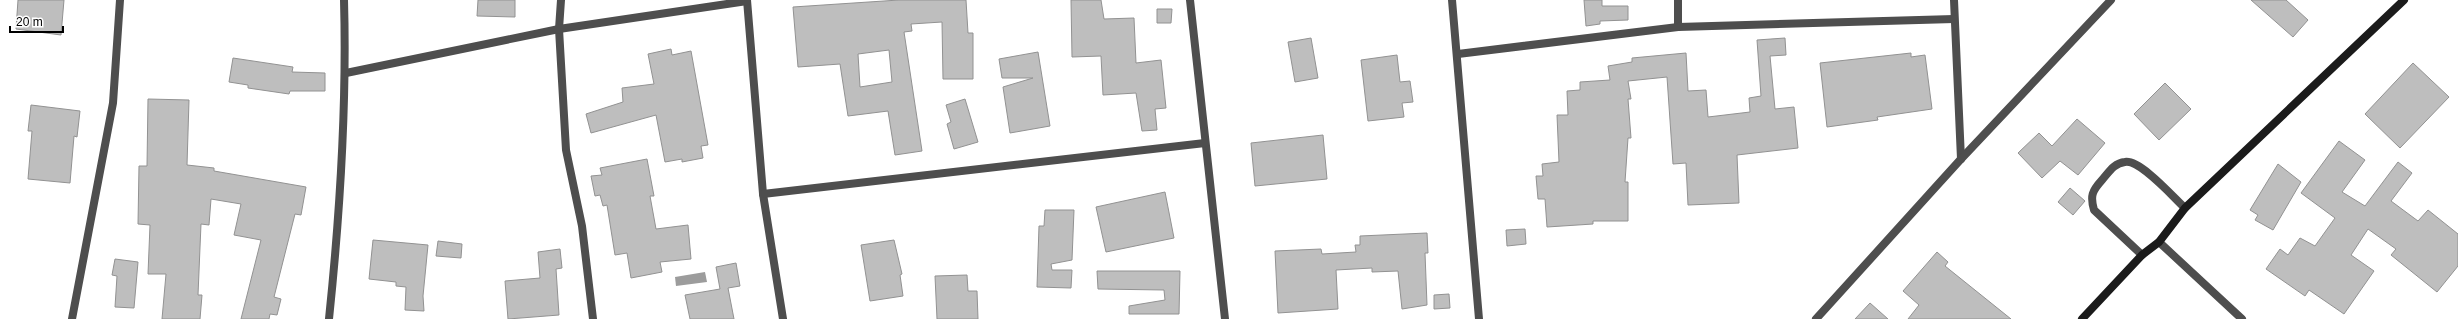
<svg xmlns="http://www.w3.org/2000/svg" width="2458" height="319" font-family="Helvetica,sans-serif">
<rect width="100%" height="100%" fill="#fff"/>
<path fill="#9c9c9c" d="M705,272l2,10 -31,4 -1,-9z"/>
<g fill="#bebebe" stroke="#929292" fill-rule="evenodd">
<path d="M18,0h46l-3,35 -45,-6z"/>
<path d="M478,0h37v17l-38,-1z"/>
<path d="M899,0h67l2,33h5v46h-30l-1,-57 -31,2 1,7 -8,1 18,119 -27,4 -7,-44 -40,5 -8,-52 -42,3 -5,-60zM889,50l3,32 -32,5 -2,-33z"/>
<path d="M1071,0h30l3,19 30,-1 2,45 25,-3 5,48 -11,1 2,21 -15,1 -6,-38 -33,2 -2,-39 -29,1z"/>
<path d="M1584,0h18v6h26v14l-28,1v3l-14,2z"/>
<path d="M2251,0h35l22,20 -15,17z"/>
<path d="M1157,9h15l-1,14h-14z"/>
<path d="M1311,38l7,40 -23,4 -7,-40z"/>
<path d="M1785,38l1,17 -16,1 5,53 19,-2 4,41 -61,7 2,48 -51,2 -2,-42 -13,1 -6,-87 -39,4 3,18h-3l3,39h-3l-3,44h3v39h-35v3l-46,3 -2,-28h-7l-2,-23h7l-1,-12 17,-2 -2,-47h11l-1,-24 13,-1v-8l30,-2 -2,-14 24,-4v-4l54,-5 2,38 18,-1 2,27 42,-5 -1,-14 12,-2 -4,-56z"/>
<path d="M671,49l1,6 19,-4 17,94 -7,1 2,12 -21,4v-3l-17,3 -9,-47 -65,18 -5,-19 37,-12 -1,-14 32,-4 -6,-30z"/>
<path d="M1038,52l12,74 -40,7 -7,-46 30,-9h-31l-3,-19z"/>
<path d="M1911,53v4l14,-2 7,54 -55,8 1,3 -51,7 -7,-64z"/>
<path d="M1397,55l3,27 10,-1 3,21 -11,1 2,14 -36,4 -7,-61z"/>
<path d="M233,58l60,9 -1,5 33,1v18h-35l-1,3 -41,-6v-3l-19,-3z"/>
<path d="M2413,63l36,34 -49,51 -35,-34z"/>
<path d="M2165,83l26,26 -32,31 -25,-26z"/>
<path d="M148,99l41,1 -2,65 27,3v3l92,16 -5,28 -6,-1 -21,83 7,2 -4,16 -7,-1 -1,5h-28l20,-79 -27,-5 7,-31 -30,-5 -2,26 -8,-1 -3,71h4l-2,24h-38l4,-45h-18l2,-49 -12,-1 1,-58h8z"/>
<path d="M965,99l13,43 -24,7 -7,-25 4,-2 -5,-17z"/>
<path d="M31,105l49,6 -3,26 -3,-1 -4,47 -42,-4 4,-48h-4z"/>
<path d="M2077,119l28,24 -27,32 -18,-14 -18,17 -24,-25 21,-20 13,13z"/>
<path d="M1323,135l4,44 -72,7 -4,-43z"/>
<path d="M2339,141l26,19 -23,32 23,14 33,-44 14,11 -21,28 27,20 10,-11 30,24v32l-21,26 -46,-37 5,-6 -28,-20 -17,26 23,16 -30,43 -35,-24 -4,6 -39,-27 14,-20 8,6 12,-17 15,8 20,-28 -34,-25z"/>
<path d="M647,159l7,37h-4l6,33 32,-4 3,34 -31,3 2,10 -31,6 -4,-25 -12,2 -8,-50 -4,1 -3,-11 -5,1 -4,-20 11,-1 -2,-7z"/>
<path d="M2278,164l23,18 -28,48 -18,-10 3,-5 -8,-5z"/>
<path d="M2070,188l15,13 -12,14 -15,-13z"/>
<path d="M1165,192l9,46 -68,14 -10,-45z"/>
<path d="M1045,210h29l-2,50 -21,4 1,6h20l-1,18 -34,-1 2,-61h5z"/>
<path d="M1525,229l1,15 -19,2 -1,-16z"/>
<path d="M1427,233l1,20h-3l2,52 -25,4 -4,-38 -26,1v-4l-36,2 2,39 -60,4 -3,-62 46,-2 1,5 34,-2 -1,-7h5v-9z"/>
<path d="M373,240l55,5 -5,51 1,15 -19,-1 1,-23 -10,-1v-4l-27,-3z"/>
<path d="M894,240l8,34 -2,1 3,21 -33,5 -9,-56z"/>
<path d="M438,241l24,3 -1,14 -25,-2z"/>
<path d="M560,249l2,19 -6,1 3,46 -51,4 -3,-38 35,-3 -2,-26z"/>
<path d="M1937,252l11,10 -3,4 66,53h-103l11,-14 -16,-14z"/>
<path d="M115,259l23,3 -4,46 -19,-1 2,-31 -5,-1z"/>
<path d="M736,263l4,23 -12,2 6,31h-44l-5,-24 35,-6 -4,-22z"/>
<path d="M1097,271h83l-1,43h-50v-8l36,-6 -1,-10 -66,-1z"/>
<path d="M967,275l1,16h9l1,28h-41l-2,-43z"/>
<path d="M1449,294l1,14 -16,1v-14z"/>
<path d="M1870,303l18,16h-33z"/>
</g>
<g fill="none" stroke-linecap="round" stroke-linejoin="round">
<path stroke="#4e4e4e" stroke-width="8" d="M2142,255l-48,-45c-4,-14 -2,-19 8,-30 7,-8 12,-17 23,-18 15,-3 49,36 60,46"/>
<g stroke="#4e4e4e" stroke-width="8">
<path d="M561,0l-2,29 7,121 16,76 11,93"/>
<path d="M747,0l16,194 20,125"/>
<path d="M1190,0l35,319"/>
<path d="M1452,0l27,319"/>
<path d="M1954,0l7,159"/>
<path d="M1678,27v-27"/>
<path d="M1458,54l220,-27 276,-8"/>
<path d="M346,73l213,-44 188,-28"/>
<path d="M763,194l442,-51"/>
<path d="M2159,242l83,77"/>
<path d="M72,319l41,-216 7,-103"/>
<path d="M329,319c11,-106 18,-212 15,-319"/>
<path d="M1816,319l145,-160 150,-159"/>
</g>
<path stroke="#1b1b1b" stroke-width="8" d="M2082,319l60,-64 17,-13 26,-34 219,-208"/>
</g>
<path d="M10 26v6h53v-6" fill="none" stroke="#000000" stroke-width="2"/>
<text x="16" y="26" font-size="12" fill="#000000" stroke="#ffffff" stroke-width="3" paint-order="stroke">20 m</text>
</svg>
